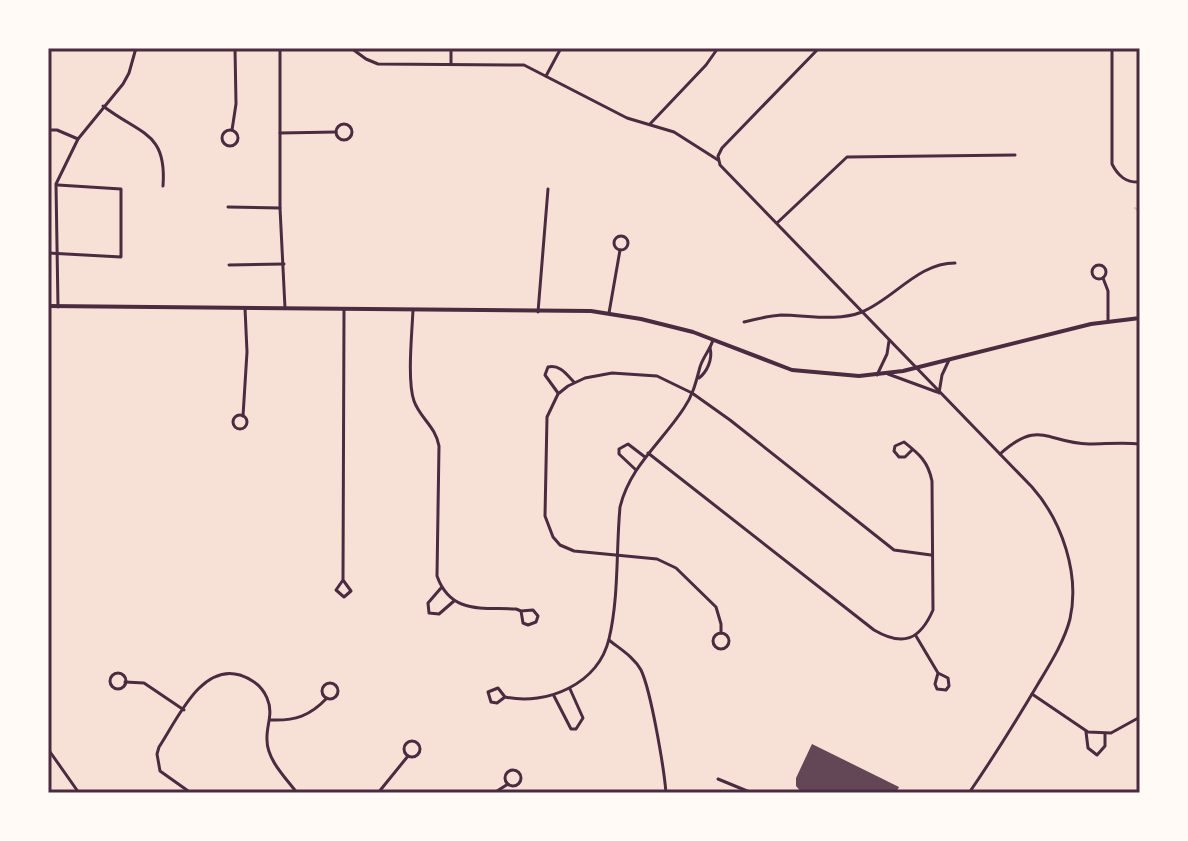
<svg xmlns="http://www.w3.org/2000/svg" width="1188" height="841" font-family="Rubik,sans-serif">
<rect width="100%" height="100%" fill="#f7e1d7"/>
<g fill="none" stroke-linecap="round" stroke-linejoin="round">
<path stroke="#dcb8b0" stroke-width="2" d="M1135,208l5,4"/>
</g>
<path fill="#644757" d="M812,744l87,43 -3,6h-94l-6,-7v-8z"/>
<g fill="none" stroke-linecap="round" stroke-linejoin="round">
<g stroke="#4a2c40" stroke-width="3">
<path d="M280,48v160l5,100"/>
<path d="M351,48l15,11 12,5 146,1 103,53 47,14 44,28"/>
<path d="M451,48v16"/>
<path d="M1112,48v116c6,12 14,19 28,18"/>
<path d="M546,76l15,-28"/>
<path d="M103,106c38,29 64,26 60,80"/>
<path d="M650,124l56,-59 12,-17"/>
<circle cx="344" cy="132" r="8"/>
<path d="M48,130h9l21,9"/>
<path d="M232,130l4,-26 -1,-56"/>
<circle cx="230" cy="138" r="8"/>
<path d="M280,133l56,-1"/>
<path d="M228,207l52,1"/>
<path d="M777,223l70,-66 168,-2"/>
<circle cx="621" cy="243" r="7"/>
<path d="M48,253l73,4v-68l-63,-4"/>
<circle cx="1099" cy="272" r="7"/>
<path d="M229,265l55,-1"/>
<path d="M1103,278l5,13v30"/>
<path d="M58,307l-2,-123 22,-45 45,-55 6,-11 7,-25"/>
<path d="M413,310c-1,23 -6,71 1,91 6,17 22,26 25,45l-2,130c14,39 46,31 79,33l5,2 2,12 5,2 8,-3 2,-6 -5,-6 -12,1"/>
<path d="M538,312l10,-123"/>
<path d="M609,313l11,-63"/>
<path d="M744,322c12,-3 24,-6 37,-7 26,0 56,7 81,-3 33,-14 56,-49 93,-49"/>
<path d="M699,378c8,-6 14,-19 11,-30"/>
<path d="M558,393l-13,-18 3,-8c12,-3 19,8 26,15"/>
<circle cx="240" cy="422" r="7"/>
<path d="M243,416l4,-64 -2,-44"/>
<path d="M648,453l226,177c29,17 46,10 59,-20l-1,-129c-4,-20 -13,-27 -28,-39l-9,4 -1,5 5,6h6l7,-7"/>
<path d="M1000,454c40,-36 46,-11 89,-10 17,0 33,-2 51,0"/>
<path d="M636,470l-17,-16v-5l9,-5 17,13"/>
<path d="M343,580l8,11 -7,6 -8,-7 7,-10 1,-271"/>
<path d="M441,588l-13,15 1,10 10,1 15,-13"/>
<circle cx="721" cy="641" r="8"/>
<path d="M721,633v-9l-5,-17 -40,-39 -19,-9 -83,-8 -14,-6 -7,-8 -8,-21 2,-99 11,-23 10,-8 17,-8 27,-5 45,3 35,17 38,27 164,130 37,5"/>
<path d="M916,636l22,37 -3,11 2,5 9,1 3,-4 -1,-8 -10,-5"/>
<path d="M609,640c11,9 25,17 32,30 10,21 23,98 25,123"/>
<circle cx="118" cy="681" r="8"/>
<path d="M125,682l19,1 40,27"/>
<circle cx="330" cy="691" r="8"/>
<path d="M1032,694l56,38 23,1 29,-16"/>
<path d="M554,696l17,33h5l7,-11 -13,-29"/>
<path d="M505,697l-8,6 -6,-1 -3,-10 10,-4 7,9c42,9 93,-13 104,-58 10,-42 7,-89 11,-132 10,-41 42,-65 64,-99 9,-13 12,-26 16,-41 3,-10 10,-17 13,-27"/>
<path d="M271,720c24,1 39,-4 56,-22"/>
<path d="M1086,732l2,16 9,7 8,-9v-12"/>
<circle cx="412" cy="749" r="8"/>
<path d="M48,749l31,44"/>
<circle cx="513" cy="778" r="8"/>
<path d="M718,779l34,14"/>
<path d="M191,793l-31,-22 -3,-17 2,-7c18,-27 42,-84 81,-72 12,4 22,11 27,23 7,16 -1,27 0,42 0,20 19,38 30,53"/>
<path d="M378,793l30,-37"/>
<path d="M494,793l14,-9"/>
</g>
<g stroke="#4a2c40" stroke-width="3">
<path d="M819,48l-97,100 -4,8 2,9 312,322c30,34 48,87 38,132 -6,23 -20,45 -32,65 -22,37 -45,74 -69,109"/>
<path d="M888,374l49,18"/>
<path d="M877,375l10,-21 2,-13"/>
<path d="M939,393l3,-18 7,-15"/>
</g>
<path stroke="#4a2c40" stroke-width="4" d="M48,306l543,5 50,8 52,13 99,38 67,6 44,-5 188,-47 49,-6"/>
</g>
<rect width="1188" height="841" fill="none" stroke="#fffaf5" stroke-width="100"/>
<rect x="50" y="50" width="1088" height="741" fill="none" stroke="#4a2c40" stroke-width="3"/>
</svg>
